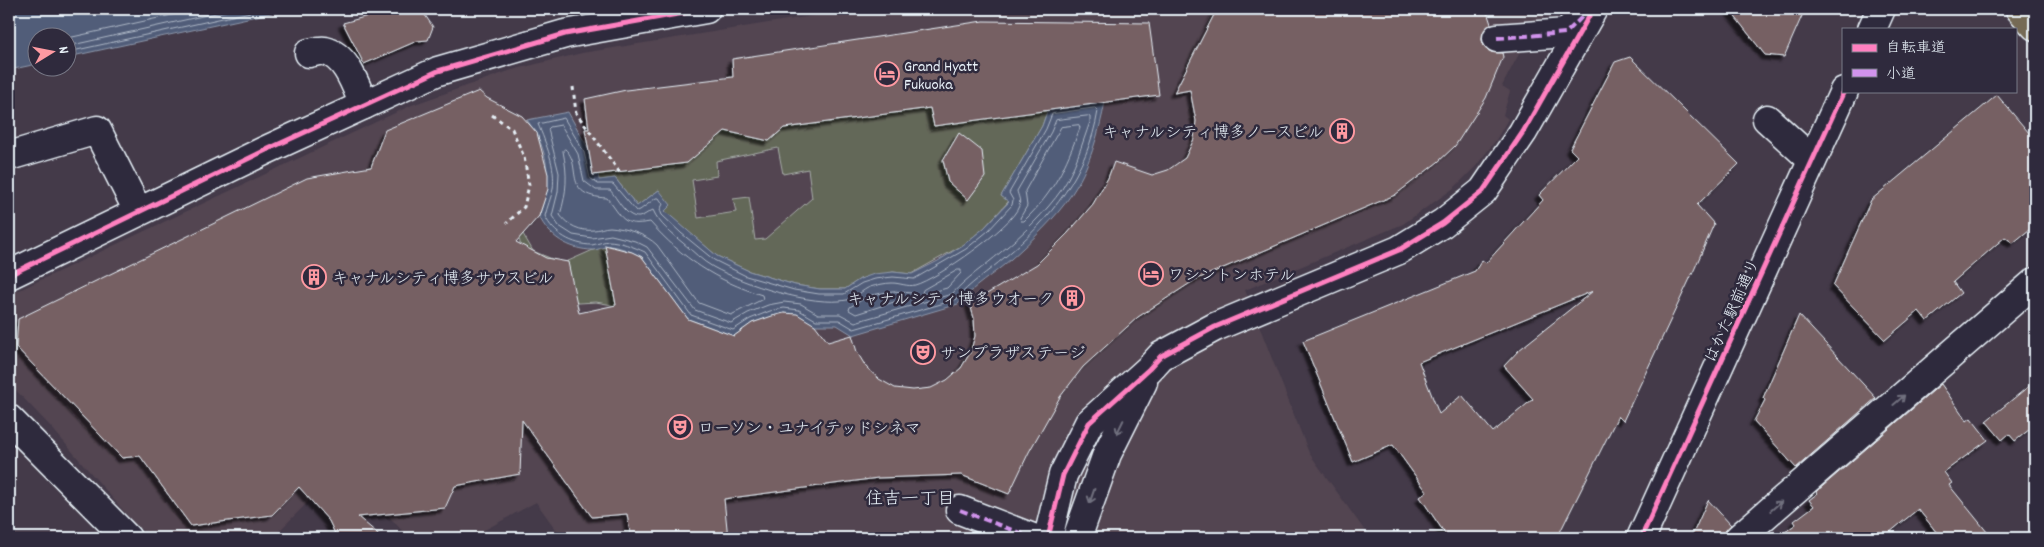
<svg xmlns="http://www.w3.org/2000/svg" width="2044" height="547" font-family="Dekko,'Klee One',sans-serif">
<defs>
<filter id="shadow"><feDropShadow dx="-4.5" dy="4.5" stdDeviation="1" flood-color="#0009"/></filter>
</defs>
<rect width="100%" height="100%" fill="#443a49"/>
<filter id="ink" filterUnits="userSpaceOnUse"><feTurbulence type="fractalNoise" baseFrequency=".02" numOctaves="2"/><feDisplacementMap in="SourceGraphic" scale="10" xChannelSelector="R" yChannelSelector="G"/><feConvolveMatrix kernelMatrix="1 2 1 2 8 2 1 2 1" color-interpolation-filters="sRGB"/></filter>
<g filter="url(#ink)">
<path fill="#534551" d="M855,9h700l-19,13 -34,64 8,5 -7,24 5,4 -12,21 -20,26 -22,22 -51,36 -158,66 64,163 61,85h-808l-26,-36 -66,36h-61l-55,-59 -24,1 -58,58h-122l-16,-15 -83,-96 -42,-44v-88l403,-190 100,-35 70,-17z"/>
<g fill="#646759" stroke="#a6aca8" fill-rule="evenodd">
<path d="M930,108l4,18 114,-17 -6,17 -41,70 8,5 -25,27 -21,17 -52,29 -18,-2 -33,7 -15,10h-25l-25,-4 -46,-14 -32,-15 -53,-45 -5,-21 -22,16 -22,-28 -16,2 -1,-6 89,-11 38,-32 44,10 15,-13zM778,148l5,26 25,-5 4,29 -47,41 -10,1 -6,-43 -16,2 3,13 -38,6 -6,-38 25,-4 -1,-15z"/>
<path d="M523,234l10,17 24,10 9,1 27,-12 16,-4 23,6 10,5 46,62 -92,-17 -51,3 -13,23 -13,-92z"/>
</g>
<g fill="#515d79" stroke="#8d98ac">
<path d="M9,9h280l-221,48v-19h-30l-1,26 -28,6z"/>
<path d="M1105,102c-6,31 -16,67 -34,93 -16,24 -39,45 -60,64 -18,16 -38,27 -53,45l-105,31 -16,-10h-22l-31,-12 -32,10 -18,13 -46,-17 -46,-62c-10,-5 -23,-11 -34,-11 -5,1 -10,4 -15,4 -24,0 -45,-14 -54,-34 13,-35 11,-66 -12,-96l41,-8 21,38 4,25 5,-1 1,6 16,-2 22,28 22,-16 12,15 -6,6 52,45 32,15 46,14 25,4h25l15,-10 14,-5 19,-2 19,2 26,-13 25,-16 21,-17 25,-26 -8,-6 41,-70 6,-17z"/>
</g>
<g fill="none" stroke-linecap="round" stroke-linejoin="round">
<g stroke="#acb6c5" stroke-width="1">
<path d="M68,38l131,-29"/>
<path d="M68,46l166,-37"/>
<path d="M68,52l196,-43"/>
<path d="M1095,108l3,3c-10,61 -47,108 -93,146 -17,15 -35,26 -50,43l-101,29 -15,-9h-23l-17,-10 -15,-2 -14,3 -20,8 -17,11 -42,-15 -46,-63c-11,-5 -26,-11 -37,-11 -6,1 -11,3 -16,4 -19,0 -39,-11 -47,-29 2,-9 6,-18 8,-27 3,-23 -7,-45 -15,-65l26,-6 20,34 6,26 8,6h15l23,27 4,-1 16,-12h3l4,6 -3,6 2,5 19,18 33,27 32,16 48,14 25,4h25l18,-11 13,-4 18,-2 21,2 52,-30 22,-18 24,-26 1,-5 -4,-7 37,-64 6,-15z"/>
<path d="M1088,116l2,1v5c-8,22 -15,47 -28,67 -16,23 -39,45 -61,63 -17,15 -35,26 -49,42l-97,28 -15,-8h-22l-17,-10 -17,-2 -16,3 -20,8 -17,10 -36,-13 -48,-63 -12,-6 -24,-6 -19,3 -19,-3 -14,-9 -7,-10 6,-24 1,-19 -11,-44 2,-2 11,-2 17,29 6,27 12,9h14c7,8 16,28 29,27 5,-1 9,-5 14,-7 6,14 19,24 30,33 10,8 19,18 30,24 31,17 99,40 134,33 9,-2 15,-10 23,-13 7,-2 15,-4 22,-4 8,0 16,4 23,2 22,-6 97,-58 104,-79 2,-6 -1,-10 -2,-15l34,-59 5,-12z"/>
<path d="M1079,125l1,3c-15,39 -25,63 -56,93h-3l-1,-3 7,-12 -2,-15 36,-64z"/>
<path d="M565,149c19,16 -5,47 42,49 16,20 15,29 43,24 32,36 66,59 112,73l1,4 -32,16 -32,-12 -42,-58c-11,-11 -32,-17 -47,-18 -6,0 -11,3 -16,3 -13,2 -27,-5 -34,-15 7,-24 8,-39 3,-64z"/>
<path d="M958,270h3v3l-14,15 -22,6 -3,-1 1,-3z"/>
<path d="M893,291l18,2 2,3 -57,18 -7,-4 1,-3 18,-11z"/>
</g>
</g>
<g fill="#766064" stroke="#e8f1f8" fill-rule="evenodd" filter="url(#shadow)">
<path d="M393,9h28l12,18 -5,13 -11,1 -53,23 -21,-41z"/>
<path d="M1217,9h269l5,15 -8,8 -1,8 2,6 7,6 11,1 1,4 -17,41 -31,48 -17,16 -43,33 -200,85 -57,37 -55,50 -23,30 -31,55 -20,42 -48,-19 -83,3 -154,21 4,39h-97l-4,-24 -35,3 -70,-97 -2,54 -65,12 -10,22 -87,9 25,21h-46l-8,-17 -30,-34 -27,28 -81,11 -51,-70 -18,2 -106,-111 2,-28 289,-141 64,-11 14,-37 94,-39 8,7 35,18 15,17 11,41v15l-9,27 -23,26 30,16 22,4 11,51 37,-8 -11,-60 27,7 10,5 46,62 46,17 18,-13 20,-7 12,-3 13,1 18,11 13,17 24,-7 5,17 9,15 13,12 16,9 18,2 18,-2 16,-8 14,-12 9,-15 5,-17 -1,-18 -5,-17 16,-6 52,-31 31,-31 25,-29 15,-26 6,-16 38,13 16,-5 17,-12 9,-19 2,-18 -6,-31 -16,3z"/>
<path d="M1729,9h76l-21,48 -19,-2z"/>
<path d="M983,21l166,2 10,72 -225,31 -4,-18 -146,20 -15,13 -44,-10 -38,32 -94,12 -8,-46h4l-4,-30 41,-9 107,-13 -1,-18z"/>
<path d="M1630,57l109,107 -42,41 17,19 -19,44 -72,153 -5,-5 -59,118 -6,4h-105l-28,-41 7,-5 -34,-47 -40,17 -50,-121 172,-70 7,-11 4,3 57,-63 -4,-5 38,-39 -7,-7 45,-87zM1593,291l-74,59 -15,16 29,33 -40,33 -31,-37 -23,19 -20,-52z"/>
<path d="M1997,95l38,45v85l-22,18 -8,-6 -52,45 8,11 -34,28 -8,-10 -34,29 -52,-54 38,-86z"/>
<path d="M959,133l23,18 3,26 -17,23 -20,-18 -5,-22z"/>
<path d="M1799,315l77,83 -80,70 -42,-47 11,-21 -2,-2z"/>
<path d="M2035,381v44l-20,16 -6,-7 -7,6 -16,-19z"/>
<path d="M1941,384l26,37 4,-3 17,22 -44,32 8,11 -3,2 43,53h-51l-23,-29 -35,29h-106l19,-14 -2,-3 20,-15 -5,-6 9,-7 -2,-1z"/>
<path d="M1708,500l23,25 -7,7v6h-33z"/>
</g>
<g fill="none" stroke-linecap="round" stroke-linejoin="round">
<defs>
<g id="minor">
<path d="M1872,29l9,-20"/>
<path d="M1497,38l69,-5 20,-21"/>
<path d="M309,53c5,-1 11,-3 16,-2 22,5 31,36 39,54"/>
<path d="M1767,119l45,41"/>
<path d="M9,156l88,-26 41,81"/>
<path d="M9,275l255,-124 174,-80 127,-37 141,-25"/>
<path d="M9,419l118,119"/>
<path d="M960,510l73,28"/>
<path d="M1048,538l15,-63 26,-52 60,-54 12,-13 54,-29 184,-77 44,-27 40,-32 40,-59 70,-123"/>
<path d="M1077,538l30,-84 36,-72"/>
<path d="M1641,538l203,-447"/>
<path d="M1739,538l296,-256"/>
</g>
<path id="highway" d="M2020,9l15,17"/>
</defs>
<use href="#minor" stroke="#e8f1f8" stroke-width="31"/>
<use href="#highway" stroke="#e8f1f8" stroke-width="31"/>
<g stroke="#e8f1f8" stroke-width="3" stroke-dasharray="4 4" stroke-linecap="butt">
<path d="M573,87l3,26 45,61"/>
<path d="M492,115l20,14 12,28 5,28 -5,22 -17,16"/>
</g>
<use href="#minor" stroke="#2f2a3d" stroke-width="28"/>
<use href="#highway" stroke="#756b55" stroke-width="28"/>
<g stroke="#d193ec" stroke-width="4" stroke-dasharray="8 4" stroke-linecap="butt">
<path d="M1497,38l69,-5 20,-20"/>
<path d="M960,510l73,28"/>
</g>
<defs>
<g id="cycleway">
<path d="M9,275l255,-124 174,-80 127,-37 141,-25"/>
<path d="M1048,538l15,-63 26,-52 60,-54 12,-13 54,-29 184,-77 44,-27 40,-32 40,-59 70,-123"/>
<path d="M1641,538l203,-447"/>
</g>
</defs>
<use href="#cycleway" stroke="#2f2a3d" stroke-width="8"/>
<use href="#cycleway" stroke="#ff80c0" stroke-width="5"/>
</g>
<defs><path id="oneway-shaft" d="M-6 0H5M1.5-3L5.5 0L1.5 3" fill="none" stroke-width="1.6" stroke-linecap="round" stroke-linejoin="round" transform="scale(1.25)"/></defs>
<g stroke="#70707e">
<use href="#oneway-shaft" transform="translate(1899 400) rotate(-41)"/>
<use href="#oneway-shaft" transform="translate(1120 427) rotate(116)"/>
<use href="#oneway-shaft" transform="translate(1092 496) rotate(109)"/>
<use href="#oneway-shaft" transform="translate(1776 506) rotate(-41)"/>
</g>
</g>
<defs>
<symbol id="hotel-ring" viewBox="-11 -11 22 22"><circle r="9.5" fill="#2f2a3d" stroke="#ff9aa2" stroke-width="1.5"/><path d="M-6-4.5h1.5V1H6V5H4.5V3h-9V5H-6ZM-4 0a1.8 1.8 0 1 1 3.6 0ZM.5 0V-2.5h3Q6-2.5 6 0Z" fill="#ff9aa2"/></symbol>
<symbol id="building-ring" viewBox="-11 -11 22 22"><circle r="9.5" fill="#2f2a3d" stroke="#ff9aa2" stroke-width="1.5"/><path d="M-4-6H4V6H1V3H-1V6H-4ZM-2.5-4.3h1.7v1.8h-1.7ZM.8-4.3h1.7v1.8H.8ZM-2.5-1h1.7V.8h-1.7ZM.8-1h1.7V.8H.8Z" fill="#ff9aa2"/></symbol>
<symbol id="theatre-ring" viewBox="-11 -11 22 22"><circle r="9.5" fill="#2f2a3d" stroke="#ff9aa2" stroke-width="1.5"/><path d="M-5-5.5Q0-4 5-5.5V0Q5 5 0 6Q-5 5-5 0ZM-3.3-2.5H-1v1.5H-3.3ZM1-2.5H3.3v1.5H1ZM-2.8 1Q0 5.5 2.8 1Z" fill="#ff9aa2"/></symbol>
</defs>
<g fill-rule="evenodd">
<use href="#hotel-ring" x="873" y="60" width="28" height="28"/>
<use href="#building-ring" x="1328" y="117" width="28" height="28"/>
<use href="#hotel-ring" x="1137" y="260" width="28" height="28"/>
<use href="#building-ring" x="300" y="263" width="28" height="28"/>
<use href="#building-ring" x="1058" y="284" width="28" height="28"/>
<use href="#theatre-ring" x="909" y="338" width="28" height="28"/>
<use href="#theatre-ring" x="666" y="413" width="28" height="28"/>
</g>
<g text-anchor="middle" stroke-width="5" stroke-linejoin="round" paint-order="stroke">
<g font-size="16" fill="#e8f1f8" stroke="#2f2a3d" text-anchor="start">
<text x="904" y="71">Grand Hyatt<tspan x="904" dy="18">Fukuoka</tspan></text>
<text x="1324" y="137" text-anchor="end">キャナルシティ博多ノースビル</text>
<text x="1168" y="280">ワシントンホテル</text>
<text x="332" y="283">キャナルシティ博多サウスビル</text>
<text x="1054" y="304" text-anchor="end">キャナルシティ博多ウオーク</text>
<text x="940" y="358">サンプラザステージ</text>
<text x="698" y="433">ローソン・ユナイテッドシネマ</text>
</g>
<g font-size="16" fill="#e8f1f8" stroke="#2f2a3d">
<text transform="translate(1731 310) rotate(-66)" y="6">はかた駅前通り</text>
</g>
<g font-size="18" fill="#e8f1f8" stroke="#2f2a3d">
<text x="910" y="504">住吉一丁目</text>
</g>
</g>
<rect width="2044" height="547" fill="none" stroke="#2f2a3d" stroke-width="30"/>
<rect x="15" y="15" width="2014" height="517" fill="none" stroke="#e8f1f8" stroke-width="2" filter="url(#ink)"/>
<rect x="1842" y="28" width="175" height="65" fill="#2f2a3d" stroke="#797a88"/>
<rect x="1852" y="44" width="25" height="8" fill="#ff80c0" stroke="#797a88"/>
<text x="1886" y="52" font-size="15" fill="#e8f1f8">自転車道</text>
<rect x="1852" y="69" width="25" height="8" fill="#d193ec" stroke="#797a88"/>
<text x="1886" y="78" font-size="15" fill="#e8f1f8">小道</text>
<g transform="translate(52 52) rotate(80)"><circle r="24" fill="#2f2a3d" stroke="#797a88"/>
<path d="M0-4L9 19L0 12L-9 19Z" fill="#ff9aa2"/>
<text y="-8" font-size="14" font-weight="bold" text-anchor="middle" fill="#e8f1f8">N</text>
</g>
</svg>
